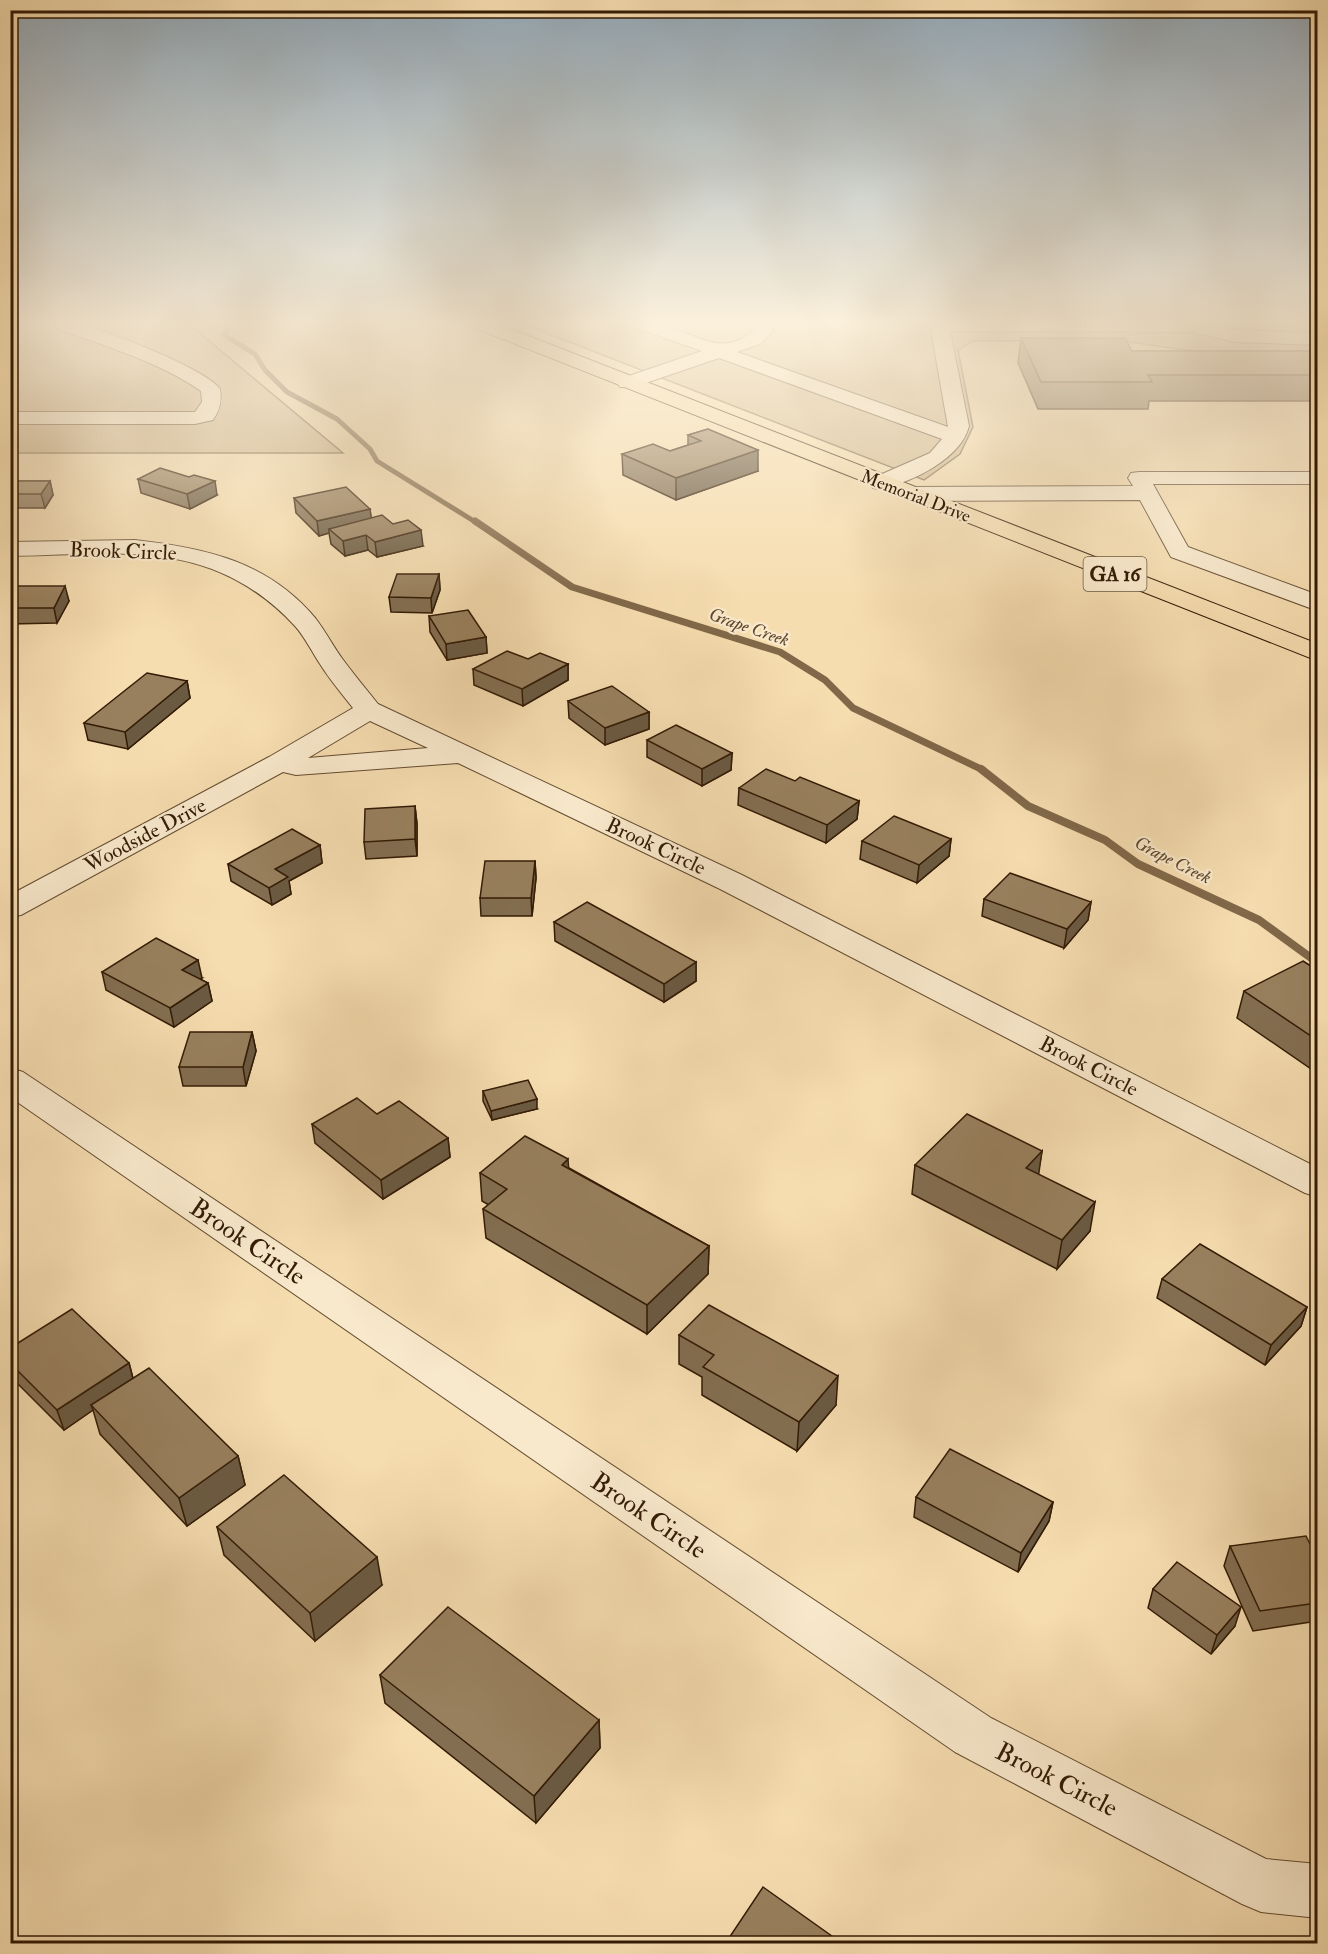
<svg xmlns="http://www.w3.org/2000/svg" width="1328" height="1954" font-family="'IM FELL Double Pica',serif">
<rect width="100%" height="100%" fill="#f6ddb0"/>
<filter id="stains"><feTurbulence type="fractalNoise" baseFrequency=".00333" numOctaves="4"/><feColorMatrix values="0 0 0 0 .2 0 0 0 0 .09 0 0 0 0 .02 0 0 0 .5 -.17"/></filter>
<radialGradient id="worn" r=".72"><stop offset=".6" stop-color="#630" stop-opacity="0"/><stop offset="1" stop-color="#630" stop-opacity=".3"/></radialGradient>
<g fill="#d5bc93" stroke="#846c4c" stroke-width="1.5">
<path d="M11,324h178l154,129h-332z"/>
<path d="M523,324h794l1,28h-118l-85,-12 -142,1 -15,9 15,77 -13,27 -36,26z"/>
</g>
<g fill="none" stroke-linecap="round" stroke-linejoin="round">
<path stroke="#806849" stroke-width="5" d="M229,324l-5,11 31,19 10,16 22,22 50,27 33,30 7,12 100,62"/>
<path stroke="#806849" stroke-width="7" d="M475,521l97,66 208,65 45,28 28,28 130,62"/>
<path stroke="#806849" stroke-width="8" d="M981,769l47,37 77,34 33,24 121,56 59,43"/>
<defs>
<g id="minor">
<path d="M53,324c9,0 20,-1 28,1 27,6 125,44 139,64 2,12 0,21 -7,31l-18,4h-185v-12h185l7,-10 -1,-11c-43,-30 -97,-45 -145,-63z"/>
<path d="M634,324c9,0 20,-1 28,1 34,8 59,34 92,5v-6h18v8l-12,12 -23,8 211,75 -18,-103h301l-7,5 94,5v11l-82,-3 -45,-10 -241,-1 19,95c-8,33 -57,56 -88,63l-8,-1 -3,-5 3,-5 57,-25 12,-14 -223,-81 -85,29h-14l-3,-4 3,-4 82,-28 -65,-23z"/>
<path d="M1139,472h179v12h-165l35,63 130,48v16l-147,-54 -31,-57 -228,1 -8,-2 -3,-5 3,-5 8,-2 221,-1 -5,-8 3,-5z"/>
<path d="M135,540c70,8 133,21 181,79 10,13 18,29 28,42 11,15 23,29 34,43l364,171 576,293v29l-13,-4 -585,-304 -262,-126 -162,12 -13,-3 -262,143 -11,2v-22l259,-138 84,-49c-11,-14 -23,-28 -33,-44 -8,-12 -15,-27 -25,-38 -83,-89 -174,-72 -285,-70v-14zM370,721l58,27 -120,10z"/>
<path d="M10,1068l13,4 968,646 275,141 52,5v54l-57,-6 -19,-8 -287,-152 -945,-655z"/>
</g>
<path id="major" d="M472,324h26l820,320v17l-843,-333z"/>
</defs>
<use href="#minor" stroke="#644c30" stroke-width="2"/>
<use href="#major" stroke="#331b05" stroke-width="2"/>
<use href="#minor" fill="#f9e9cc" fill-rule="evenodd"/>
<use href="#major" fill="#f6ddb0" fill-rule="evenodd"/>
</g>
<g fill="#836e51" stroke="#331b05" stroke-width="1.5">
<path d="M1021,338l111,13h185v50h-168l-1,8h-110l-20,-46z"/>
<path d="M708,429l50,42 -82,29 -53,-25 -1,-21 48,-3 18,-6v-10z"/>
<path d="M138,479l79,16 -27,14 -49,-16z"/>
<path d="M10,481h40l3,14 -8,13h-35z"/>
<path d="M294,498l76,11 1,9 52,28 -46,11 -9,-7 -23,6 -14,-12 -2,-11 -10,3 -23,-23z"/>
<path d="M439,574l1,16 -8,23 -41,-1 -2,-15z"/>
<path d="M10,586l59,15 -12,22 -47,1z"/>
<path d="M429,616l57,21 1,16 -40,7 -17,-28z"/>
<path d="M528,659l40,5v16l-45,26 -49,-21 -1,-16z"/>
<path d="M187,681l3,17 -62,51 -40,-9 -4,-17z"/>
<path d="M568,701l81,11v17l-44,16 -36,-27z"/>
<path d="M647,740l85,13 -1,17 -29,16 -55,-29z"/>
<path d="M795,781l64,20 -2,18 -31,24 -88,-38 1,-17z"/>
<path d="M415,806l2,18v32l-51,3 -2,-17z"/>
<path d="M951,839l-2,17 -32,27 -57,-24 2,-18z"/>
<path d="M320,845l2,18 -33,18 2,13 -19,11 -41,-24 -3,-17z"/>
<path d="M535,861l1,17 -4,38h-51l-1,-18z"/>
<path d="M984,899l107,3 -3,18 -24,28 -82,-32z"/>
<path d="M554,922l142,40v19l-32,21 -109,-61z"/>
<path d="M1317,970v103l-80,-55 7,-27z"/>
<path d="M102,972l100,6 -2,1 8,4 4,18 -38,26 -68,-37z"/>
<path d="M252,1032l4,19 -10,35h-63l-4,-19z"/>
<path d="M483,1091l54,18 -45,11 -9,-19z"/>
<path d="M377,1114l71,24 2,19 -67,42 -68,-56 -3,-19z"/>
<path d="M1042,1151l-4,23 52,57 -33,38 -145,-75 3,-29z"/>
<path d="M569,1168l140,78 -1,28 -61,60 -161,-96 -3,-29 6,-4 -7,-4 -2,-28z"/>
<path d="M1162,1279l145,28 -6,19 -36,39 -108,-67z"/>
<path d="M679,1335l157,70 -39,46 -95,-56v-18l-23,-13z"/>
<path d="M10,1348l119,15 4,15 105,78 7,29 -58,41 -87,-92 -7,-24 -29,20 -54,-54z"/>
<path d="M916,1497l137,5 -4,19 -31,51 -104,-55z"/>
<path d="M217,1527l165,58 -67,56 -91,-86z"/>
<path d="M1230,1546l87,12v63l-64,10 -29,-65z"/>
<path d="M1153,1589l82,37 -24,28 -63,-46z"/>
<path d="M380,1675l219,45 1,28 -64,75 -151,-120z"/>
</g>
<g fill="#6a5a42" stroke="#331b05" stroke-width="1.5">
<path d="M758,450v21l-82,29v-22z"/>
<path d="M50,481l3,14 -8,13 -4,-14z"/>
<path d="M215,481l2,14 -27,14 -3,-15z"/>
<path d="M370,509l2,15 -43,5v4l-10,3 -2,-15z"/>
<path d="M421,530l2,16 -46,11 -2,-15z"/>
<path d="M366,535l2,15 -23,6 -2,-15z"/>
<path d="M439,574l1,16 -8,23 -1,-15z"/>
<path d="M65,586l4,15 -12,22 -3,-15z"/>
<path d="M486,637l1,16 -40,7 -1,-16z"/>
<path d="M568,664v16l-45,26 -1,-17z"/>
<path d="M187,681l3,17 -62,51 -3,-17z"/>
<path d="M649,712v17l-44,16v-17z"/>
<path d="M732,753l-1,17 -29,16v-17z"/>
<path d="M859,801l-2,18 -31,24 1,-18z"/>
<path d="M415,806l2,18v32l-2,-17z"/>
<path d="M951,839l-2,17 -32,27 2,-18z"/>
<path d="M320,845l2,18 -33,18 2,13 -19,11 -3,-17 6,-19z"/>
<path d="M535,861l1,17 -4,38 -1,-18z"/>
<path d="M1091,902l-3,18 -24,28 3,-19z"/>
<path d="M198,960l4,18 -16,10 -4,-18z"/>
<path d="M696,962v19l-32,21v-18z"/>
<path d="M208,983l4,18 -38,26 -4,-19z"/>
<path d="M252,1032l4,19 -10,35 -3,-19z"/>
<path d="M537,1099v10l-45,11 -1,-9z"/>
<path d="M448,1138l2,19 -67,42 -2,-19z"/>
<path d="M1042,1151l-4,28 -12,-11z"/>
<path d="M568,1159l2,28 -8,-22z"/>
<path d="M1095,1202l-5,29 -33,38 5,-29z"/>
<path d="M709,1246l-1,28 -61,60v-29z"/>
<path d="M10,1271l3,9 -3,2z"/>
<path d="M1307,1307l-6,19 -36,39 6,-20z"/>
<path d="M129,1363l5,20 -43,22 2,5 -29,20 -7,-20z"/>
<path d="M838,1376l-2,29 -39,46 2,-29z"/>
<path d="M238,1456l7,29 -58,41 -8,-28z"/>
<path d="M1053,1502l-4,19 -31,51 3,-19z"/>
<path d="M377,1557l5,28 -67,56 -5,-28z"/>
<path d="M1241,1607l-6,19 -24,28 6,-19z"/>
<path d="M599,1720l1,28 -64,75 -2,-27z"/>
</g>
<g fill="#98805e" stroke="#331b05" stroke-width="1.5">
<path d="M1021,338h104l7,13h185v24h-169l4,7h-111z"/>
<path d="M708,429l50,21 -82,28 -54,-24 31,-10 17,7 31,-10 -13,-6z"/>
<path d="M160,468l29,9 5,-2 21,6 -28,13 -49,-15z"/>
<path d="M10,481h40l-9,13h-31z"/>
<path d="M346,487l24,22 -53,12 -23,-23z"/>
<path d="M382,515l11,9 15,-4 13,10 -46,12 -9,-7 -23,6 -14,-12z"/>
<path d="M397,574h42l-8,24 -42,-1z"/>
<path d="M10,586h55l-11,22h-44z"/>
<path d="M468,610l18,27 -40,7 -17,-28z"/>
<path d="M507,651l21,8 12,-6 28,11 -46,25 -49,-20z"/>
<path d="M147,673l40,8 -62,51 -41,-9z"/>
<path d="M612,686l37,26 -44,16 -37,-27z"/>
<path d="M676,725l56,28 -30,16 -55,-29z"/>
<path d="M766,769l29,12 5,-4 59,24 -32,24 -88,-37z"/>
<path d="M415,806v33l-51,3 1,-33z"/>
<path d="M894,816l57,23 -32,26 -57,-24z"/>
<path d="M292,829l28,16 -45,24 13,8 -19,11 -41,-24z"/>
<path d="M485,861h50l-4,37h-51z"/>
<path d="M1010,873l81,29 -24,27 -83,-30z"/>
<path d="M587,902l109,60 -32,22 -110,-62z"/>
<path d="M156,938l42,22 -16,10 26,13 -38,25 -68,-36z"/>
<path d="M1303,961l14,9v70l-73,-49z"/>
<path d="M190,1032h62l-9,35h-64z"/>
<path d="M528,1080l9,19 -46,12 -8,-20z"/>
<path d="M357,1098l20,16 22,-13 49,37 -67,42 -69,-56z"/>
<path d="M967,1114l75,37 -16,17 69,34 -33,38 -147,-75z"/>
<path d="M525,1136l43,23 -6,6 147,81 -62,59 -164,-96 24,-20 -27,-16z"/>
<path d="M1200,1244l107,63 -36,38 -109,-66z"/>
<path d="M709,1305l129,71 -39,46 -96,-55 11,-12 -35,-20z"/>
<path d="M72,1309l57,54 -72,47 -47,-47v-15z"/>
<path d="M149,1368l89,88 -59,42 -88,-93z"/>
<path d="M950,1449l103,53 -32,51 -105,-56z"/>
<path d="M284,1475l93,82 -67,56 -93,-86z"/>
<path d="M1306,1536l11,22v45l-57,8 -30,-65z"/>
<path d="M1177,1562l64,45 -24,28 -64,-46z"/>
<path d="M448,1607l151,113 -65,76 -154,-121z"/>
<path d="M763,1887l80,57h-118z"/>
</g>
<linearGradient id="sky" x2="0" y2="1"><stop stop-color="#93aaba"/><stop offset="0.54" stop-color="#fbf0db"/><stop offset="1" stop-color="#fbf0db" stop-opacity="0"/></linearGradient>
<rect width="1328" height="598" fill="url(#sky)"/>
<g text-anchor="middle" stroke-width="4.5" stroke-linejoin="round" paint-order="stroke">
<g font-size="18" fill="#331b05" stroke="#f9e9cc">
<text transform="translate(916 496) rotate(21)" y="6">Memorial Drive</text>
</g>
<g font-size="18" font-style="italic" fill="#60482d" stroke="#f9e9cc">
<text transform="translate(749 627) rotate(19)" y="6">Grape Creek</text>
<text transform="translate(1173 860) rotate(27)" y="6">Grape Creek</text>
</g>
<rect fill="#f9e9cc" stroke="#6e5941" stroke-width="1.5" x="1083.5" y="557" width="63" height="34" rx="4.5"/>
<g font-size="20" font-weight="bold" fill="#331b05">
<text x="1115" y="581">GA 16</text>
</g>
<g font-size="21" fill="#331b05" stroke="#f9e9cc">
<text transform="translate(123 551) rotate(2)" y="7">Brook Circle</text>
<text transform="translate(145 835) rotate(-28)" y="7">Woodside Drive</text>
<text transform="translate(656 846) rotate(25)" y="7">Brook Circle</text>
<text transform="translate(1089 1066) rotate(27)" y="7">Brook Circle</text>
</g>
<g font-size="26" fill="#331b05" stroke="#f9e9cc">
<text transform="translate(248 1241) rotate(34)" y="9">Brook Circle</text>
<text transform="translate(649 1515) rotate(34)" y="9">Brook Circle</text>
<text transform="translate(1057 1779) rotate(27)" y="9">Brook Circle</text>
</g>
</g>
<rect width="1328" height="1954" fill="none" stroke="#f6ddb0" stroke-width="36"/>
<rect x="12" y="12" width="1304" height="1930" fill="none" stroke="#331b05" stroke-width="3"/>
<rect x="18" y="18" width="1292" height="1918" fill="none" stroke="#331b05" stroke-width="1.5"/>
<rect width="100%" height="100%" filter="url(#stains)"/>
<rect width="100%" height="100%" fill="url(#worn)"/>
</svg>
